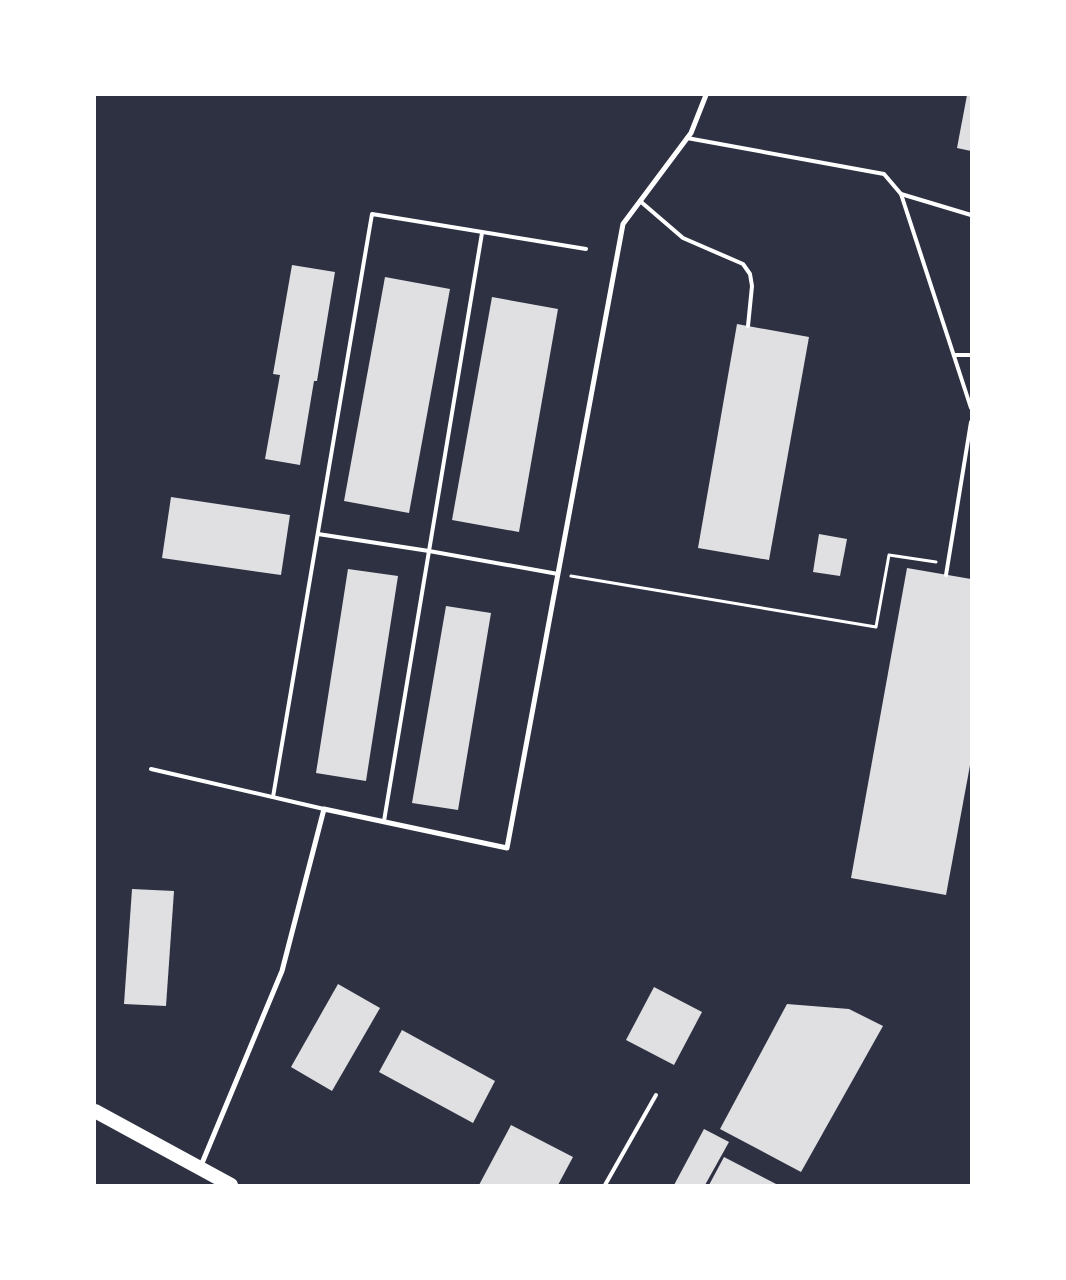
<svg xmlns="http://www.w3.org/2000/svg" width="1066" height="1280" font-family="'Sofia Sans Condensed',sans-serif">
<rect width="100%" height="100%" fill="#2d3142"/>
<g fill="#e0e0e3">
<path d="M967,95h4v56l-14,-3z"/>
<path d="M292,265l43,7 -18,109h-3l-14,84 -35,-6 15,-84 -7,-1z"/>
<path d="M385,277l65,12 -41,224 -65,-12z"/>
<path d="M492,297l66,12 -39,223 -67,-12z"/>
<path d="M737,324l72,13 -40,223 -71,-12z"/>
<path d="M171,497l119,18 -9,60 -119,-17z"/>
<path d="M819,534l28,5 -7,37 -27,-4z"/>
<path d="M907,568l64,11v181l-25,135 -95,-17z"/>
<path d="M348,569l50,7 -32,205 -50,-8z"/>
<path d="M446,606l45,7 -33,197 -46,-7z"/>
<path d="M132,889l42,2 -8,115 -42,-2z"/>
<path d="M338,984l42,24 -48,83 -41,-24z"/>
<path d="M654,987l48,25 -28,53 -48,-25z"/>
<path d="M787,1004l62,5 34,17 -82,146 -81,-43z"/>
<path d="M402,1030l93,51 -22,42 -94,-51z"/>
<path d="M511,1125l62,32 -15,28h-79z"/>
<path d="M704,1129l25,13 -24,43h-31z"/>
<path d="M724,1157l54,28h-69z"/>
</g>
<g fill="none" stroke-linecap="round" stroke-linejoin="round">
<path stroke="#fff" stroke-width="3" d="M571,576l305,51 13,-72 47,7"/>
<g stroke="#fff" stroke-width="4">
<path d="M687,138l197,36 17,20 70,214"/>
<path d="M901,194l70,21"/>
<path d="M640,201l43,37 60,26 7,10 2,12 -4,40"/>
<path d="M954,355h17"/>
<path d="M318,534l111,17 129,23"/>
<path d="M946,575l25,-153"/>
<path d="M151,769l173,40"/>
<path d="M273,797l99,-583 214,35"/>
<path d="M384,821l98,-588"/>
<path d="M605,1185l51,-90"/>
</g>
<path stroke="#fff" stroke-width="5" d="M200,1168l82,-197 42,-162 183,39 116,-624 68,-91 15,-38"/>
<path stroke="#fff" stroke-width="14" d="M95,1111l136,74"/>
</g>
<rect width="1066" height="1280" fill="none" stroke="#ffffff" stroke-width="192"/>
</svg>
